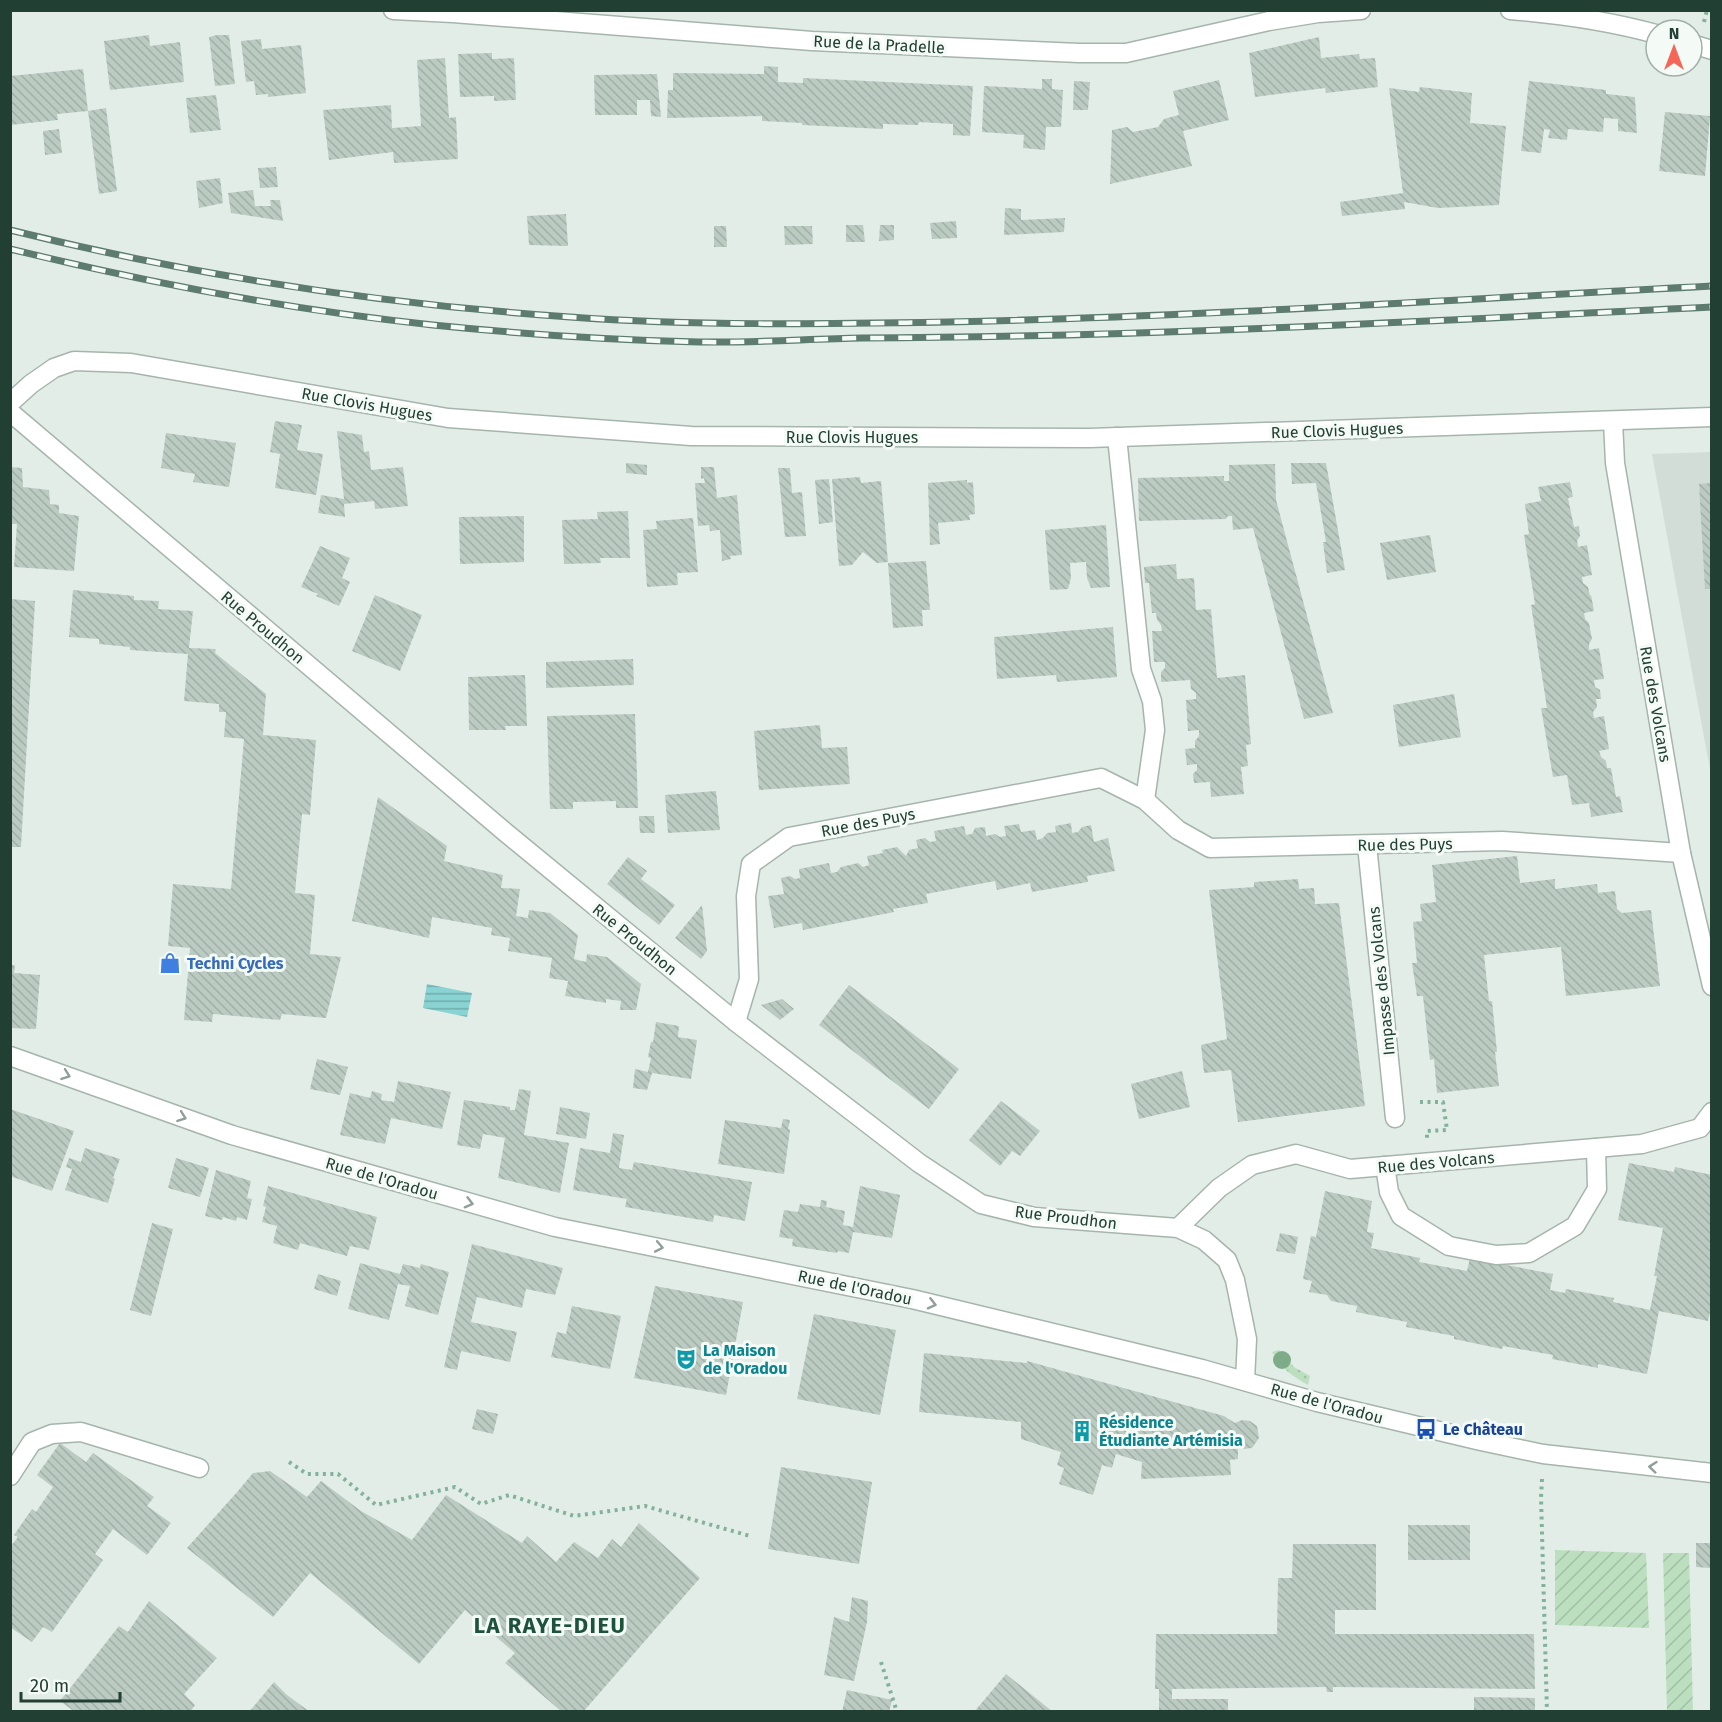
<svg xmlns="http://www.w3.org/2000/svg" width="1722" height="1722" font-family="'Fira Sans',sans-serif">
<defs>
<pattern id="grass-dots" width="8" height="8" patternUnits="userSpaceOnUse" patternTransform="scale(1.5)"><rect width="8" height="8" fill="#bcdfbf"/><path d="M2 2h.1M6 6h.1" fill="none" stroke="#a1c0a5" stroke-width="1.8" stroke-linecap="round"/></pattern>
<pattern id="garden-furrows" width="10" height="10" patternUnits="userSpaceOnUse" patternTransform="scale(1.5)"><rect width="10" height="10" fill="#bcdfbf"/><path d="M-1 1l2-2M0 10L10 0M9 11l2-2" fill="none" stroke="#a1c0a5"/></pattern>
<pattern id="water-rules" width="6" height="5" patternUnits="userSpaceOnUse" patternTransform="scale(1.5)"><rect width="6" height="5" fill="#8ad3d3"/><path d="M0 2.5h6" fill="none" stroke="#70adac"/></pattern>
<pattern id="building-back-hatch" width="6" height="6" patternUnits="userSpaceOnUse" patternTransform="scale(1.5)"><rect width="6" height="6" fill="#bbcbc2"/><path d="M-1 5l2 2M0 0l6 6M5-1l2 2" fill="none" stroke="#a0afa7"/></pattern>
</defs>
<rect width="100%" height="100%" fill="#e3ede7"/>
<path fill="#d1ddd6" d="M1711,452v323l-59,-321z"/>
<path fill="url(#grass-dots)" d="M1279,1350l15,17 16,9 -2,9c-16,-9 -27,-17 -36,-33z"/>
<g fill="url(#garden-furrows)">
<path d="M1555,1550l91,3 3,75 -94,-3z"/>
<path d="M1663,1553h26l4,158h-26z"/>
</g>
<path fill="url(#water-rules)" d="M427,984l45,9 -5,24 -44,-9z"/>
<g fill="url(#building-back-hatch)">
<path d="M149,35l1,11 30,-4 4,40 -74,8 -6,-49z"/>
<path d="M217,35h12l6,49 -20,2 -6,-49z"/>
<path d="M1319,37l2,21 38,-4 1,5 15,-1 3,29 -52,6 -1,-5 -70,9 -6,-44z"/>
<path d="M261,39l1,10 39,-4 5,48 -38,4v-3l-12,1 -2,-14 -8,1 -5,-41z"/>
<path d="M492,53v6l22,-1 2,42 -22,1v-5l-34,1 -2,-43z"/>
<path d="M445,58l4,60 7,-1 2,42 -64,4 -1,-11 -64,8 -6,-50 68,-5 1,23 29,-2 -4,-66z"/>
<path d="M764,66l14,1v15l25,1v-5l170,8 -3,50 -17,-1v-11l-34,-2 -1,3 -35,-1v5l-81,-4v-2l-40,-2v-5l-95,2 1,-28h5v-17l91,1z"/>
<path d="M83,69l5,42 -31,3 1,6 -48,5v-49z"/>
<path d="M657,74l4,43 -10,-1 -1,-16h-13v15h-42l-1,-40z"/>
<path d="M1042,79h10v10l11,1 -2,37h-15l-1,23 -22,-2 1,-13 -42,-3 2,-46 58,3z"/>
<path d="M1219,80l10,40 -46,11 9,35 -82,18 2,-54 15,-3 6,5 25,-5 6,-8 15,-4 -6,-24z"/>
<path d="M1074,81l16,1 -2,28h-15z"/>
<path d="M1529,81l77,9v4l29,3 2,36 -19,-2v-12l-14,-1 -1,14 -35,-3 -1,11 -19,-2 2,-8 -6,-1 -3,24 -20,-2z"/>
<path d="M1420,87l52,6 -2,30 36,3 -7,79 -61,3 -34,-6 1,7 -63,7 -2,-14 63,-9 -14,-105 30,4z"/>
<path d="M216,95l5,35 -31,3 -4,-35z"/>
<path d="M106,108l11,83 -18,3 -11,-83z"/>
<path d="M1665,112l45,4 -5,60 -46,-5z"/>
<path d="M59,129l3,24 -17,2 -2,-24z"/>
<path d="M276,167l2,20 -18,1 -2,-20z"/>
<path d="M220,178l3,25 -24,5 -3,-27z"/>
<path d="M253,190l2,16h16l-1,-6h10l3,21 -52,-8 -3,-20z"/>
<path d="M1005,208l16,1v11l44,-2 -1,14 -60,3z"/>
<path d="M566,214l2,32 -39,-1 -2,-29z"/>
<path d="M956,221l1,17 -25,1 -2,-16z"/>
<path d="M846,225h17l2,17h-19z"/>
<path d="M880,225h14v15l-15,1z"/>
<path d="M714,226h12l1,21h-13z"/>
<path d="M784,226h28l1,18 -28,1z"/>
<path d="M275,421l27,4 -5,25 26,4 -7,41 -41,-7 5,-34 -10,-2z"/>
<path d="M337,431l25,4 2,17 5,-1 2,19 32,-3 5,39 -33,3 -1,-8 -30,3 1,13 -27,-4 3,-18 23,4z"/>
<path d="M166,433l70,10 -7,44 -36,-5 2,-8 -34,-6z"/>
<path d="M626,463l21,2v10l-21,-2z"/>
<path d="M1291,463h35l19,107 -18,3 -4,-31h3l-10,-59 -24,1z"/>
<path d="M1275,464l1,36 57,213 -29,6 -51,-191 -20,2 -1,-14h-4l-2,3 -87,2 -1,-43 86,-2v5h5v-16z"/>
<path d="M10,467l12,1 1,19 26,3 1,14 9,1v8l20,3 -5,55 -60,-4 3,-43h-7z"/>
<path d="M701,467h13l3,31 20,-3 5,60 -12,1 1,3 -9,2 -2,-31 -10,1 -1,-6 -11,1 -3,-43h10l-1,-5 -3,1z"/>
<path d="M778,468h12l2,25 10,-1 4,44 -21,1z"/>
<path d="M860,477l1,6 20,-2 7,81 -11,1 -14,-11 -11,13 -13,1 -7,-87z"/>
<path d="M829,479l4,43 -14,2 -4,-44z"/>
<path d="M967,480v3l6,-1 2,32 -6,1 1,5 -32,3 2,21 -10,1 -2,-62z"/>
<path d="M1570,482l3,15 -5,1 6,29 5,-1 1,10 -3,5 1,6 9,-2 5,30 -10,2 1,6 5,4 2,9 1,-1 3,16 -10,2 1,6 4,4 3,16 -3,5v6l10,-2 5,31 -10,1 1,7 5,3 1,9h-5l1,8 -4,5 1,6 10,-2 5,33 -10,2 2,6 5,4 1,7h4l5,29 4,-1 3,16 -32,5 -2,-14 -17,2 -5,-30 -14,2 -12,-69h6l-16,-103 4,-1 -11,-69 5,-1 -4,-30 16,-3 -3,-14z"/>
<path d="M1712,483v106h-7l-6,-105z"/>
<path d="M628,511l2,47h-30l1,5 -37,1 -2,-44 36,-1 -1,-7z"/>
<path d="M524,516v46l-64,2 -1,-47z"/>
<path d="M693,518l5,54 -21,1 1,12 -31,2 -4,-57 14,-1 -1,-8z"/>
<path d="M1106,525l4,62 -19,1 -4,-10 -1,-16 -16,1 1,15 -3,11 -18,1 -5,-60z"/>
<path d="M1430,535l6,37 -49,8 -7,-37z"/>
<path d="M320,546l30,12 -8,20 8,4 -11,24 -23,-10 2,-2 -17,-7z"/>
<path d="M926,561l4,49h-8l1,16 -30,2 -5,-65z"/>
<path d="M1176,564l1,15 17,-1 2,32 15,-1 6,69 28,-3 6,69 -5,1 2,21 -7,1 3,27 -33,3 -1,-15 -16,1 -1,-9 4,-4v-6l-10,1 -2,-16 10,-1v-7l4,-5v-6l-11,1 -2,-31 10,-1v-6l-5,-4 -1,-9 -29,2v-10l4,-4v-6h-11l-2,-31h10l-1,-6 -4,-5 -1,-7h-4l-3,-30h-4l-1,-16z"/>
<path d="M73,590l61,6v4l25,1 -1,8 35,2 -4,37 27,1 -1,4 51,41 -3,41 53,5 -6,75 -8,-1 -7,79 20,2 -5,59 31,3 -15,61 -44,-4 -2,6 -67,-6 -1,8 -28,-2 6,-72 -22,-2 5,-62 58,5 13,-150 -20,-2 2,-25h-7v-8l-35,-3 4,-47 -58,-4v-3l-31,-3v-5l-30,-2z"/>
<path d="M375,595l47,20 -22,56 -48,-20z"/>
<path d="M10,599l25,2 -14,246h-11z"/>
<path d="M1113,627l4,50 -60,5 -1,-7 -59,4 -3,-42z"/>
<path d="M633,659l1,26 -88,3v-26z"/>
<path d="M525,675l2,51h-22l1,4h-37l-1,-53z"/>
<path d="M1454,694l7,43 -62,10 -6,-42z"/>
<path d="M635,714l3,94h-22v-7l-43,1v7h-23l-3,-93z"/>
<path d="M820,725l2,23 25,-1 3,37 -91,6 -5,-59z"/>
<path d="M716,791l4,39 -52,3 -3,-38z"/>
<path d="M378,797l69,49 -3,15 59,14 -2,13 19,1 -4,27 12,2 1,-8 21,3 28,22 -4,24 12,3 1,-8 20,3 34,27 -5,26h-16l1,-9 -15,-2v4l-41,-7 3,-15 -19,-3 3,-20 -44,-7 2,-13 -19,-3 1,-7 -60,-11 -3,21 -77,-17z"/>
<path d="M639,816h15l1,17h-15z"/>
<path d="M1071,823l1,10 6,-1 4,-5 9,-2 3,17 14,-4 7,33 -28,5 1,6 -56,10 -2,-9 -33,7 -2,-9 -69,13 2,9 -35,6 1,3 -91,18 -1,-7 -28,5 -6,-32 16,-2 -3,-16 9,-2 5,3 5,-1 -1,-9 30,-6 2,10 6,-1 4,-5 17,-4 5,4 6,-2 -2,-9 16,-3 -1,-3 15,-3 9,9 3,-6 9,-2 -2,-8 9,-2 5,4 6,-1 -2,-10 30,-5 2,9 6,-1 3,-6 10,-1 1,9 9,-2 5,3 6,-1 -2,-10 15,-2 2,8 14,-2 2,10 6,-2 4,-5 9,-1 -1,-6z"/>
<path d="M1517,856l3,27 35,-4v10l42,-5 1,9 17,-2 2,18 5,4 29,-3 9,76 -94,10 -5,-49 -77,8 5,46h3l5,51h-2l4,34 -62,7 -3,-34 -4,1 -7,-64h-6l-5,-33h5l-4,-41 9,-1 -2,-17 16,-2 -4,-37z"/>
<path d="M628,857l19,14 -6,8 34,26 -16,20 -52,-41z"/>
<path d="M1298,879l1,10 15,-1 1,16 24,-1 26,203 -127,16 -7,-52 -27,3 -3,-28 26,-6 -18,-149 45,-3v-5z"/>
<path d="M702,905l5,46 -6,8 -26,-21z"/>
<path d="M10,965h5l-1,8 26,2 -4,54 -25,-1z"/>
<path d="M849,985l110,84 -30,40 -110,-84z"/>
<path d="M782,999l12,10 -14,11 -19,-15z"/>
<path d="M656,1022l23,4 -1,11 19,3 -6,39 -39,-6 -5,17 -14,-2 2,-19 13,3 3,-14 -3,-1 3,-15h2z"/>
<path d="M317,1059l31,8 -8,28 -30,-6z"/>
<path d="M1182,1071l8,36 -51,12 -8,-35z"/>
<path d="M398,1081l53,11 -9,37 -51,-11 -6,26 -45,-9 10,-42 20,5 2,-7 10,3 -1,6 13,2z"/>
<path d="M519,1089l12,2 -7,44 45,8 -9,50 -62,-15 7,-40 -22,-4 -3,15 -23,-4 7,-45 46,7v3h5z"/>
<path d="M1001,1101l39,30 -20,25 -8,-5 -12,15 -31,-26z"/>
<path d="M560,1107l30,6 -4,26 -30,-5z"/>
<path d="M10,1109l64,22 -22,60 -42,-15z"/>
<path d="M783,1119l7,1 -2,9 2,1 -6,44 -66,-10 7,-44 56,8z"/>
<path d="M613,1133l11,2 -5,33 13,2 2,-8 118,20 -7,39 -31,-6 -1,7 -88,-15 2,-8 -54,-9 7,-42 30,5z"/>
<path d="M85,1148l35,11 -7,19 2,1 -7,24 -43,-13 7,-21 -6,-2 3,-9 12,4z"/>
<path d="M176,1158l33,10 -9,29 -32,-9z"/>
<path d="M1629,1163l45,9 1,-5 37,8v128l-4,18 -49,-10 -12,63 -49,-10v4l-46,-9 1,-4 -50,-9 -1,3 -48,-10v-3l-48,-9 1,-5 -51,-10 1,-6 -26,-5 -4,-6 -18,-3 3,-11 -9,-2 8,-43 5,1 9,-46 47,10 -5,31 7,1 -3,15 49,10 -1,4 48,9 3,-13 83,16 -3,16 15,3 1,-4 48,9 -1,4 37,8 7,-34h-3l9,-48 -45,-8z"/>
<path d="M216,1170l35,11 -4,17 5,1 -5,21 -10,-3 -1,4 -13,-4 -1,3 -17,-4z"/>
<path d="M268,1186l109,31 -8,33 -19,-4 -3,10 -47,-13 -2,7 -25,-7 4,-17 -15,-4 4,-15 -3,-1z"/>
<path d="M860,1186l40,9 -8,43 -39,-6 -4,21 -11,-2 -1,2 -45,-7 1,-7 -14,-2 5,-27 14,2 2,-8 20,3 1,-7 6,1 -1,6 19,4 -2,14 10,2z"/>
<path d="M152,1223l21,6 -22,87 -21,-6z"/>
<path d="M1280,1233l18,4 -3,17 -19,-3z"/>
<path d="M472,1244l91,24 -8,27 -29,-6 -4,19 -45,-11 -6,25 46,10 -7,30 -49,-11 -4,19 -13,-3z"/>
<path d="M360,1263l40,11 3,-10 17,4 1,-4 28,8 -11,43 -33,-9 5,-20 -12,-2 -9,36 -41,-11z"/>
<path d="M318,1274l23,7 -4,15 -23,-7z"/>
<path d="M655,1286l88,16 -17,93 -92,-17z"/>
<path d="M572,1306l49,10 -11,53 -59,-12 6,-25 9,2z"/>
<path d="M814,1314l82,16 -16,85 -83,-16z"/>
<path d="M924,1353l103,10v-2l197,55 11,7 7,-3 8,1 7,5 2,12 -7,10 -8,1 -6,-1v11l-8,1 1,15 -90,4 1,-17 -26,-8 -4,14 -10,-3 -9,30 -34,-11 5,-16 -7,-3 4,-13 -40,-13v-17l-102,-10z"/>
<path d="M477,1409l21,5 -5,20 -21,-5z"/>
<path d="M60,1443l26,19 7,-9 61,44 -7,9 24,17 -24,32 -34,-26 -18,25 8,6 -51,72 -9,-5 -11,15 -22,-15v-80l8,-10 -4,-2 18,-26 4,3 17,-25 -16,-12z"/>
<path d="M781,1467l91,15 -13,82 -91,-15z"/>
<path d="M270,1471l37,26 14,-16 40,30 51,29 34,-45 76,48 5,-7 29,26 18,-20 24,16 14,-19 9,8 18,-24 61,55 -117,134h-21l-57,-49 10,-10 -50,-43 -46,54 -109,-91 -37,44 -86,-69 51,-57 15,-18z"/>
<rect x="1408" y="1525" width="62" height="35"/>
<path d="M1696,1543h14v25l-14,-1z"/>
<path d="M1293,1544h83v66h-41v24h199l1,55 -202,-2v5h-6l-1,-5 -154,2v10h56v13h-69v-23h-4l1,-55h121l1,-56h14z"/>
<path d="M852,1597l16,4 -1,21 -13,59 -30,-6 10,-58 15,5z"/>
<path d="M149,1601l68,57 -33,36 11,11 -5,7h-115l-15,-11 59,-75 9,6z"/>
<path d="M1006,1674l47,38h-79z"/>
<path d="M274,1682l13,13 23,17h-61z"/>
<path d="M847,1690l45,10 -3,12h-47z"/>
<path d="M1474,1697l61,1v14h-61z"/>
</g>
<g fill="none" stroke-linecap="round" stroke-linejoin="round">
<defs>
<g id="service">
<path d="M1385,1166l4,26 12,24 48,30 47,9 33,-2 46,-27 22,-37 -1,-41"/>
<path d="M10,1476l22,-34 20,-8 29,-2 118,36"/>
</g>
<g id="minor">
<path d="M393,10l60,3 359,28 267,12h47l143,-32 49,-8 43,-3"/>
<path d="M1510,10c49,4 99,11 146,24"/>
<path d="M1692,44l20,6"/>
<path d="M10,403l21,-19 23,-16 20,-7 57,2 317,55 243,18 398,2 623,-21"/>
<path d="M10,412l495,420 231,190 183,141 62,41 53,13 144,11 26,12 23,20 8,20 12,59 -2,42"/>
<path d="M1613,421l2,42 66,390 31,133"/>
<path d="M1117,437l24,232 11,32 3,29 -10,70"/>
<path d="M1367,845l28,273"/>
<path d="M736,1022l13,-43 -3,-83 5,-32 38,-27 312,-59 44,22 33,30 32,18 292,-7 179,12"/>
<path d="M10,1056l222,79 323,92 357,72 290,70 115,33 164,39 62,13 169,19"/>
<path d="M1178,1228l41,-40 33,-23 44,-11 54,15 292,-25 58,-16 12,-16"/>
</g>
</defs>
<use href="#service" stroke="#a5b5ad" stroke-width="21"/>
<use href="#minor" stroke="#a5b5ad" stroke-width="21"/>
<g stroke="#83b29b" stroke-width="4" stroke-dasharray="3 4.5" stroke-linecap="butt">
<path d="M1704,22l3,-12"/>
<path d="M1420,1102h23l4,28 -20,1v7"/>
<path d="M289,1462l18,12h31l38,31 79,-18 26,17 28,-9 65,21 71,-10 105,30"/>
<path d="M1542,1479l-1,18 6,215"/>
<path d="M881,1662l16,50"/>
</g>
<use href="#service" stroke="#fff" stroke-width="18"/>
<use href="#minor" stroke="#fff" stroke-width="18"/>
<defs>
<g id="rail">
<path d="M10,230c184,46 371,74 560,87 126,9 252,7 378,5 255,-5 509,-23 764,-36"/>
<path d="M10,249c139,34 281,61 423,76 88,9 177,15 266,17 54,1 108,-3 163,-4 283,-1 566,-17 850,-31"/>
</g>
</defs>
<use href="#rail" stroke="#5d7b6e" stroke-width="7"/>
<use href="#rail" stroke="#f4faf6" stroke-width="4.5" stroke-dasharray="14" stroke-linecap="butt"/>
</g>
<circle fill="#7eac89" cx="1282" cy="1360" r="9"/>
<defs><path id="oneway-chevron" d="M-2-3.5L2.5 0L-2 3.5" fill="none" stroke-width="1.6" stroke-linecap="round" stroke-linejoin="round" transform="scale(1.5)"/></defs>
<g stroke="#909f99">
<use href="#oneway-chevron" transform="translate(66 1075) rotate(20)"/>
<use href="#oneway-chevron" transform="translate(182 1117) rotate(20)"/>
<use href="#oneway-chevron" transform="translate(469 1203) rotate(15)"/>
<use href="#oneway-chevron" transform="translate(659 1247) rotate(11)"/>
<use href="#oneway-chevron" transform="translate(932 1304) rotate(14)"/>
<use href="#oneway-chevron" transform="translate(1653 1467) rotate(-174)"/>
</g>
<defs>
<symbol id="shop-bare" viewBox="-9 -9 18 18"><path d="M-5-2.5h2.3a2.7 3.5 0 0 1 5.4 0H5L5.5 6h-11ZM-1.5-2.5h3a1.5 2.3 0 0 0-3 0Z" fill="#3f7fe0" stroke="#f4faf6" stroke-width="2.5" paint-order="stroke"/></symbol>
<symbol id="theatre-bare" viewBox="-9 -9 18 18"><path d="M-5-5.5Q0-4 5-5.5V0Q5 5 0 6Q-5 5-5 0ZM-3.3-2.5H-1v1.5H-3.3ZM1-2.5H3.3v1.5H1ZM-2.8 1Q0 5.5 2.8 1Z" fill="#0f9aa8" stroke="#f4faf6" stroke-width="2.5" paint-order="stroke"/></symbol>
<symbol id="bus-bare" viewBox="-9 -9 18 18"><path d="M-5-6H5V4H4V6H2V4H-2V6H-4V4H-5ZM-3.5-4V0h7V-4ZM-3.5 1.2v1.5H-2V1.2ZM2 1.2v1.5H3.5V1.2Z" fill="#1a4fb4" stroke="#f4faf6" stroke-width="2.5" paint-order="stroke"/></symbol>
<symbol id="building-bare" viewBox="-9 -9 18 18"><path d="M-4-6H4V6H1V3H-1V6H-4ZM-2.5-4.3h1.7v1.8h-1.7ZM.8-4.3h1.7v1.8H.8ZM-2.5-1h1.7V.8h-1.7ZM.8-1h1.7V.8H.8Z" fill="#0f9aa8" stroke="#f4faf6" stroke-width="2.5" paint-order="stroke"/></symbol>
</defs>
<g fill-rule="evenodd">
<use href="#shop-bare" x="155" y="948" width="30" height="30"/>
<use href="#theatre-bare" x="671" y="1344" width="30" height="30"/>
<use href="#bus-bare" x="1411" y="1414" width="30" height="30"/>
<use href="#building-bare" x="1067" y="1416" width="30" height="30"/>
</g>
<g text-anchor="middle" stroke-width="6" stroke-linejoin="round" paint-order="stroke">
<g font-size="16" fill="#223f33" stroke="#f4faf6">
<text transform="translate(879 44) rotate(3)" y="6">Rue de la Pradelle</text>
<text transform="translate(367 404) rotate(10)" y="6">Rue Clovis Hugues</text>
<text transform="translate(1337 430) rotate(-2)" y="6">Rue Clovis Hugues</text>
<text x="852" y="443">Rue Clovis Hugues</text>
<text transform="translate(263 627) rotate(40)" y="6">Rue Proudhon</text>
<text transform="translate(1656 704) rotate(80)" y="6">Rue des Volcans</text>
<text transform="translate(868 822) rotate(-11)" y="6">Rue des Puys</text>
<text transform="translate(1405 844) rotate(-1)" y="6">Rue des Puys</text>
<text transform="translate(635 939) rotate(39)" y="6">Rue Proudhon</text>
<text transform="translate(1381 981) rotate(-96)" y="6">Impasse des Volcans</text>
<text transform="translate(1436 1162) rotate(-5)" y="6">Rue des Volcans</text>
<text transform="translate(382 1178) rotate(16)" y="6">Rue de l'Oradou</text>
<text transform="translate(1066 1217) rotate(7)" y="6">Rue Proudhon</text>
<text transform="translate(855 1287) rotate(12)" y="6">Rue de l'Oradou</text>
<text transform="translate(1327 1403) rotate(15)" y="6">Rue de l'Oradou</text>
</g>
<g font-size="16" font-weight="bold" fill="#366cbe" stroke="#f4faf6" text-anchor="start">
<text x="187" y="969">Techni Cycles</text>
</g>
<g font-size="16" font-weight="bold" fill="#0d838f" stroke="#f4faf6" text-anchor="start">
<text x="703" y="1356">La Maison<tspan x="703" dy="18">de l'Oradou</tspan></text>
<text x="1099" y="1428">Résidence<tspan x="1099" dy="18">Étudiante Artémisia</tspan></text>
</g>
<g font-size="16" font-weight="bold" fill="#164399" stroke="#f4faf6" text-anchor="start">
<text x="1443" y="1435">Le Château</text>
</g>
<g font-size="22" font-weight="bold" letter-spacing="1.5" fill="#1d523d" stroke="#f4faf6">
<text x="550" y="1633">LA RAYE-DIEU</text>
</g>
</g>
<rect width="1722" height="1722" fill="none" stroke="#223f33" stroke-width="24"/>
<g transform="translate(1674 48)"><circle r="28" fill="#f4faf6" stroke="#a0afa8" stroke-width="1.5"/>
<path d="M0-4.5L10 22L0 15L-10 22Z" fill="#f56659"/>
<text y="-9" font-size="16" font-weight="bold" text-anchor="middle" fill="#223f33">N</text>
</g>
<path d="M21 1692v9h99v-9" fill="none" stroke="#223f33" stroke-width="3"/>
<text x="30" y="1692" font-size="18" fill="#223f33" stroke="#f4faf6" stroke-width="4.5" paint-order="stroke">20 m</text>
</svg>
